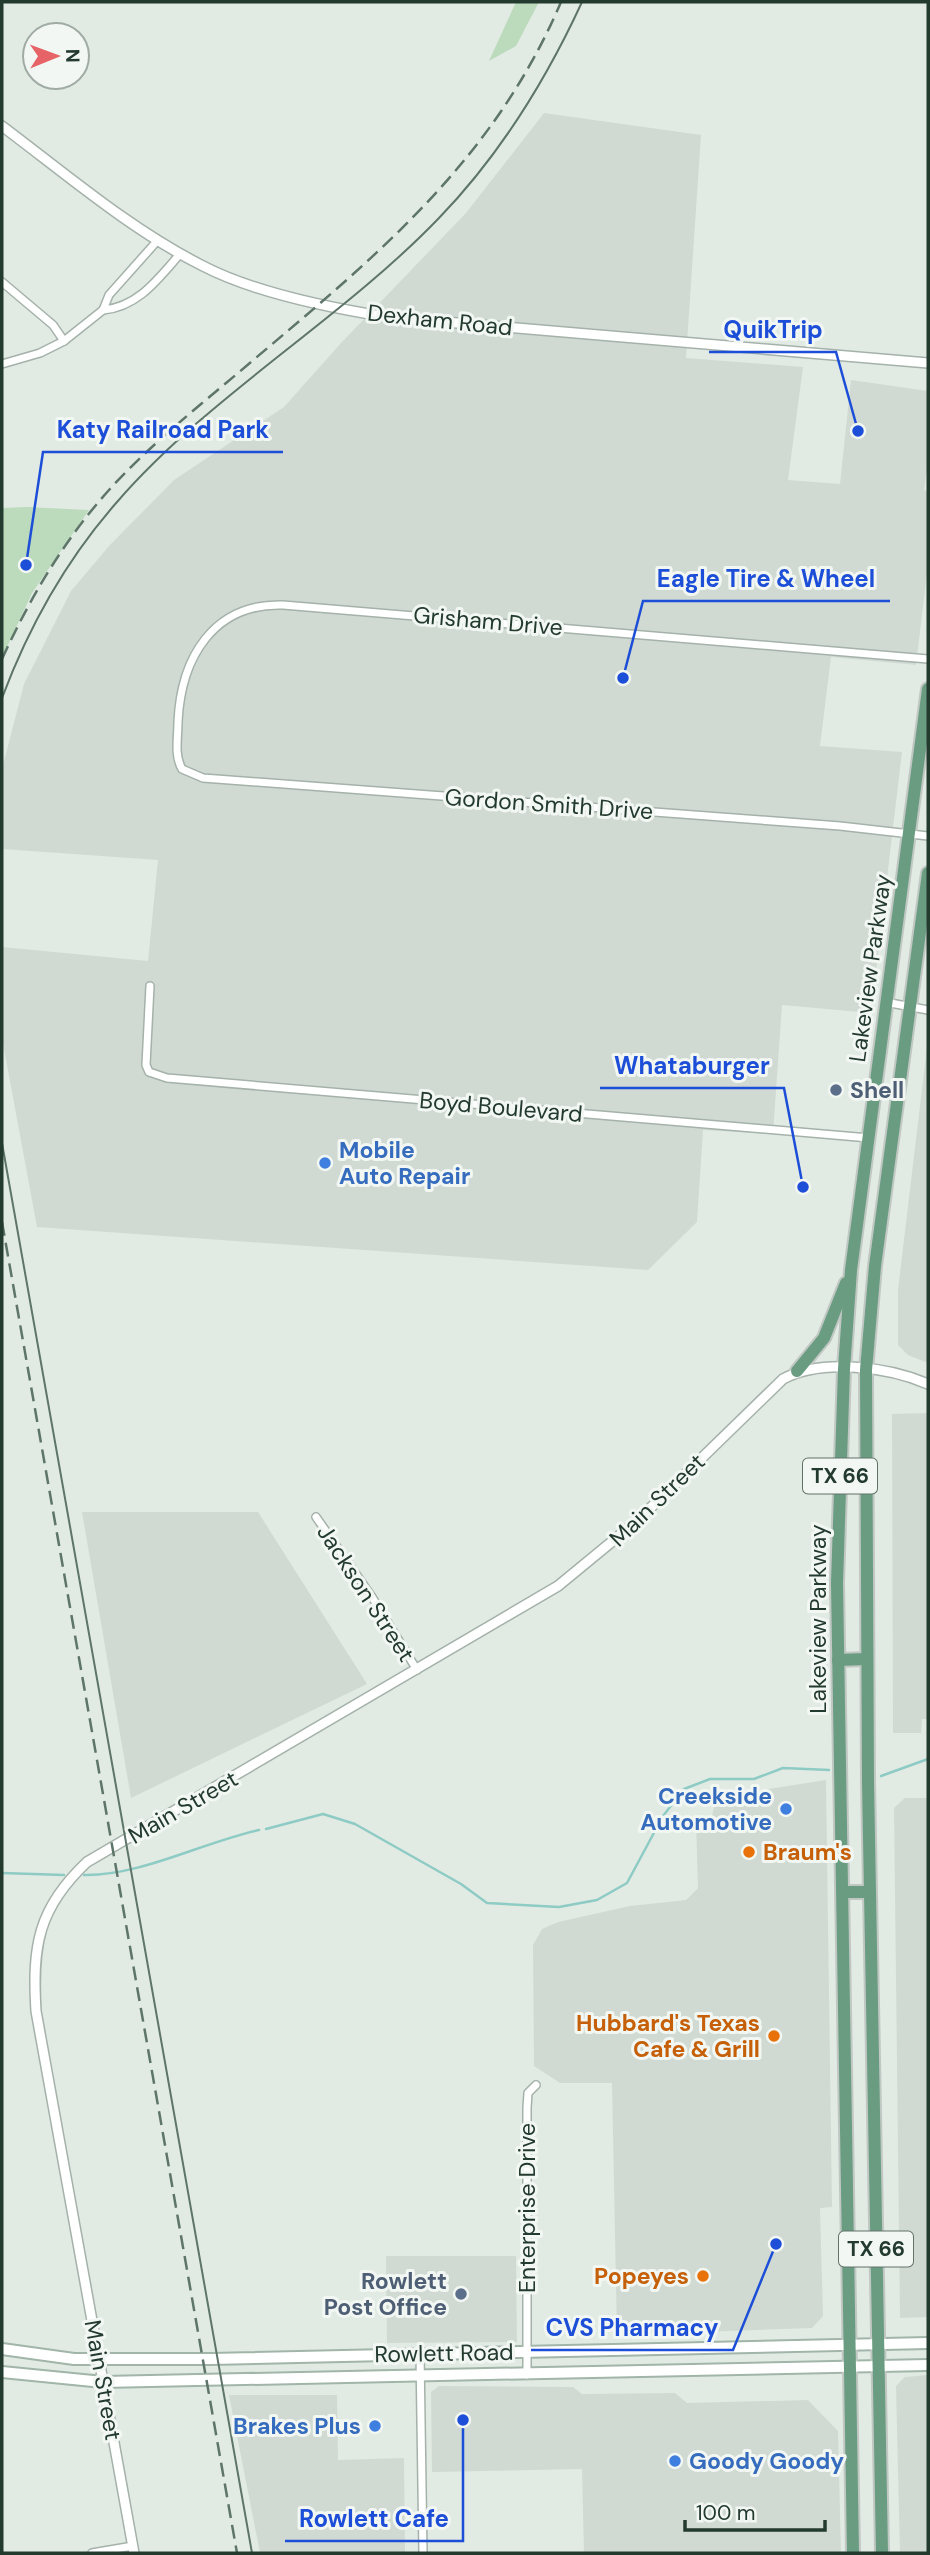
<svg xmlns="http://www.w3.org/2000/svg" width="930" height="2555" font-family="'DM Sans',sans-serif">
<rect width="100%" height="100%" fill="#e1ebe4"/>
<g fill="#d0dad3">
<path d="M544,113l157,22 -15,223 117,9 -15,113 52,4 11,-104 77,11v70l-4,29 4,1v74l-12,100 -85,-8 -11,89 82,6 -31,261 -89,-8 -9,129 -70,-4 -6,92 -49,48 -611,-43 -35,-189v-91l146,14 10,-101 -156,-11v-80l22,-85 47,-93 38,-45 65,-66 110,-73 57,-64 125,-130z"/>
<path d="M928,1039v324l-20,-8 -10,-10v-55z"/>
<path d="M928,1413v306h-6l-1,14h-28l-1,-319z"/>
<path d="M82,1512h176l109,172 -236,114z"/>
<path d="M826,1780l6,427 -12,1 3,108 -11,12 -195,7 -5,-252h-52l-26,-17 -1,-121 9,-16 16,-7 72,-16 56,-6 12,-12 -2,-64 14,-1 7,-26z"/>
<path d="M905,1798h23v519l-28,1 -6,-510z"/>
<path d="M386,2256h130l1,86 -130,1z"/>
<path d="M928,2375v178h-28l-4,-167 9,-9z"/>
<path d="M439,2386l134,1 9,7 93,-1 12,10 121,-3 30,31 3,122h-257l-2,-84 -150,3 -1,-80z"/>
<path d="M229,2395h108l1,65 66,-2 1,95h-145z"/>
</g>
<g fill="#bcdabc">
<path d="M516,2h23l-23,44 -27,15z"/>
<path d="M27,507l62,3 -57,83 -30,65v-150z"/>
</g>
<g fill="none" stroke-linecap="round" stroke-linejoin="round">
<g stroke="#8ecbc4" stroke-width="2.5">
<path d="M881,1776l47,-17"/>
<path d="M266,1829l57,-15 32,10 106,60 26,19 72,4 38,-7 30,-17 36,-67 21,-27 26,-10h44l29,-11 46,2"/>
<path d="M2,1873l62,2"/>
<path d="M84,1875c57,1 119,-33 175,-45"/>
</g>
<defs>
<g id="minor">
<path d="M2,282l51,43 11,16"/>
<path d="M103,310c35,-3 55,-31 77,-56"/>
<path d="M2,364l38,-11 24,-12 39,-31 6,-15 49,-55"/>
<path d="M928,659l-645,-54c-70,-2 -102,53 -105,117 0,16 -4,33 4,47l21,9 637,48 88,10"/>
<path d="M150,986l-4,79 3,7 18,6 702,60"/>
<path d="M885,1002l43,8"/>
<path d="M316,1517l56,80 45,73"/>
<path d="M420,2354l3,199"/>
<path d="M527,2375v-267l1,-15 8,-8"/>
<path d="M92,2553l41,-7"/>
</g>
<g id="tertiary">
<path d="M2,126c64,48 129,104 201,140 50,26 128,42 184,51l541,46"/>
<path d="M134,2553l-98,-542c-4,-65 2,-103 51,-149l471,-276 79,-65 146,-142c39,-21 106,-12 145,5"/>
</g>
<g id="secondary">
<path d="M2,2349l72,10h137l717,-16"/>
<path d="M2,2372l101,10 825,-17"/>
</g>
<g id="primary">
<path d="M797,1371l27,-33 22,-55"/>
<path d="M838,1660l28,-1"/>
<path d="M843,1892h27"/>
<path d="M853,2553l-16,-970 7,-214 7,-99 77,-581"/>
<path d="M882,2553l-14,-771 -2,-412 9,-104 53,-393"/>
</g>
</defs>
<use href="#minor" stroke="#a4b2aa" stroke-width="10"/>
<use href="#tertiary" stroke="#a4b2aa" stroke-width="12"/>
<use href="#secondary" stroke="#a1b5a9" stroke-width="14"/>
<use href="#primary" stroke="#c1c8c4" stroke-width="16"/>
<use href="#minor" stroke="#fff" stroke-width="7"/>
<use href="#tertiary" stroke="#fff" stroke-width="9"/>
<use href="#secondary" stroke="#fff" stroke-width="10"/>
<use href="#primary" stroke="#6a9c82" stroke-width="12"/>
<g stroke="#5e7569" stroke-width="2">
<path d="M2,698c27,-72 64,-138 115,-196 94,-108 223,-181 322,-284 60,-62 107,-138 143,-216"/>
<path d="M2,1143l250,1410"/>
</g>
<g stroke="#5e7569" stroke-width="2.5" stroke-dasharray="14 7" stroke-linecap="butt">
<path d="M2,659c28,-61 62,-119 107,-169 39,-43 85,-80 129,-117 132,-112 253,-207 323,-371"/>
<path d="M2,1222l235,1331"/>
</g>
</g>
<g fill="#5c6f8a" stroke="#f2f7f3" stroke-width="2.5">
<circle cx="836" cy="1090" r="7"/>
<circle cx="461" cy="2294" r="7"/>
</g>
<g fill="#3f7fe0" stroke="#f2f7f3" stroke-width="2.5">
<circle cx="325" cy="1163" r="7"/>
<circle cx="786" cy="1809" r="7"/>
<circle cx="375" cy="2426" r="7"/>
<circle cx="675" cy="2461" r="7"/>
</g>
<g fill="#e8710a" stroke="#f2f7f3" stroke-width="2.5">
<circle cx="749" cy="1852" r="7"/>
<circle cx="774" cy="2036" r="7"/>
<circle cx="703" cy="2276" r="7"/>
</g>
<g text-anchor="middle" stroke-width="6" stroke-linejoin="round" paint-order="stroke">
<g fill="#f2f7f3" stroke="#617369" stroke-width="2">
<rect x="803" y="1458.5" width="74" height="35" rx="5"/>
<rect x="839" y="2231.5" width="74" height="35" rx="5"/>
</g>
<g font-size="21" font-weight="bold" fill="#233a2e">
<text x="840" y="1483">TX 66</text>
<text x="876" y="2256">TX 66</text>
</g>
<g font-size="23" fill="#233a2e" stroke="#f2f7f3">
<text transform="translate(440 320) rotate(6)" y="8">Dexham Road</text>
<text transform="translate(488 621) rotate(5)" y="8">Grisham Drive</text>
<text transform="translate(549 804) rotate(4)" y="8">Gordon Smith Drive</text>
<text transform="translate(870 968) rotate(-82)" y="8">Lakeview Parkway</text>
<text transform="translate(501 1107) rotate(5)" y="8">Boyd Boulevard</text>
<text transform="translate(657 1500) rotate(-44)" y="8">Main Street</text>
<text transform="translate(366 1593) rotate(57)" y="8">Jackson Street</text>
<text transform="translate(818 1619) rotate(-90)" y="8">Lakeview Parkway</text>
<text transform="translate(183 1807) rotate(-30)" y="8">Main Street</text>
<text transform="translate(527 2208) rotate(-90)" y="8">Enterprise Drive</text>
<text transform="translate(444 2353) rotate(-1)" y="8">Rowlett Road</text>
<text transform="translate(103 2380) rotate(80)" y="8">Main Street</text>
</g>
<g font-size="23" font-weight="bold" fill="#4e5e75" stroke="#f2f7f3" text-anchor="start">
<text x="850" y="1098">Shell</text>
<text x="447" y="2289" text-anchor="end">Rowlett<tspan x="447" dy="26">Post Office</tspan></text>
</g>
<g font-size="23" font-weight="bold" fill="#366cbe" stroke="#f2f7f3" text-anchor="start">
<text x="339" y="1158">Mobile<tspan x="339" dy="26">Auto Repair</tspan></text>
<text x="772" y="1804" text-anchor="end">Creekside<tspan x="772" dy="26">Automotive</tspan></text>
<text x="361" y="2434" text-anchor="end">Brakes Plus</text>
<text x="689" y="2469">Goody Goody</text>
</g>
<g font-size="23" font-weight="bold" fill="#c56008" stroke="#f2f7f3" text-anchor="end">
<text x="763" y="1860" text-anchor="start">Braum's</text>
<text x="760" y="2031">Hubbard's Texas<tspan x="760" dy="26">Cafe &amp; Grill</tspan></text>
<text x="689" y="2284">Popeyes</text>
</g>
</g>
<path fill="none" stroke="#1d4ed8" stroke-width="2.5" d="M858 431L836 352H709M26 565L43 452H283M623 678L643 601H890M803 1187L784 1088H600M776 2244L733 2350H531M463 2420L463 2541H285"/>
<g fill="#1d4ed8" stroke="#f2f7f3" stroke-width="2.5">
<circle cx="858" cy="431" r="7"/>
<circle cx="26" cy="565" r="7"/>
<circle cx="623" cy="678" r="7"/>
<circle cx="803" cy="1187" r="7"/>
<circle cx="776" cy="2244" r="7"/>
<circle cx="463" cy="2420" r="7"/>
</g>
<g font-size="24" text-anchor="middle" font-weight="bold" fill="#1d4ed8" stroke="#f2f7f3" stroke-width="6" stroke-linejoin="round" paint-order="stroke">
<text x="773" y="338">QuikTrip</text>
<text x="163" y="438">Katy Railroad Park</text>
<text x="766" y="587">Eagle Tire &amp; Wheel</text>
<text x="692" y="1074">Whataburger</text>
<text x="632" y="2336">CVS Pharmacy</text>
<text x="374" y="2527">Rowlett Cafe</text>
</g>
<rect width="930" height="2555" fill="none" stroke="#233a2e" stroke-width="7"/>
<g transform="translate(56 56) rotate(89)"><circle r="33" fill="#f2f7f3" stroke="#9faba4" stroke-width="2"/>
<path d="M0-5L12 26L0 18L-12 26Z" fill="#e66467"/>
<text y="-10" font-size="19" font-weight="bold" text-anchor="middle" fill="#233a2e">N</text>
</g>
<path d="M685 2520v10h140v-10" fill="none" stroke="#233a2e" stroke-width="3.5"/>
<text x="696" y="2520" font-size="21" fill="#233a2e" stroke="#f2f7f3" stroke-width="5" paint-order="stroke">100 m</text>
</svg>
